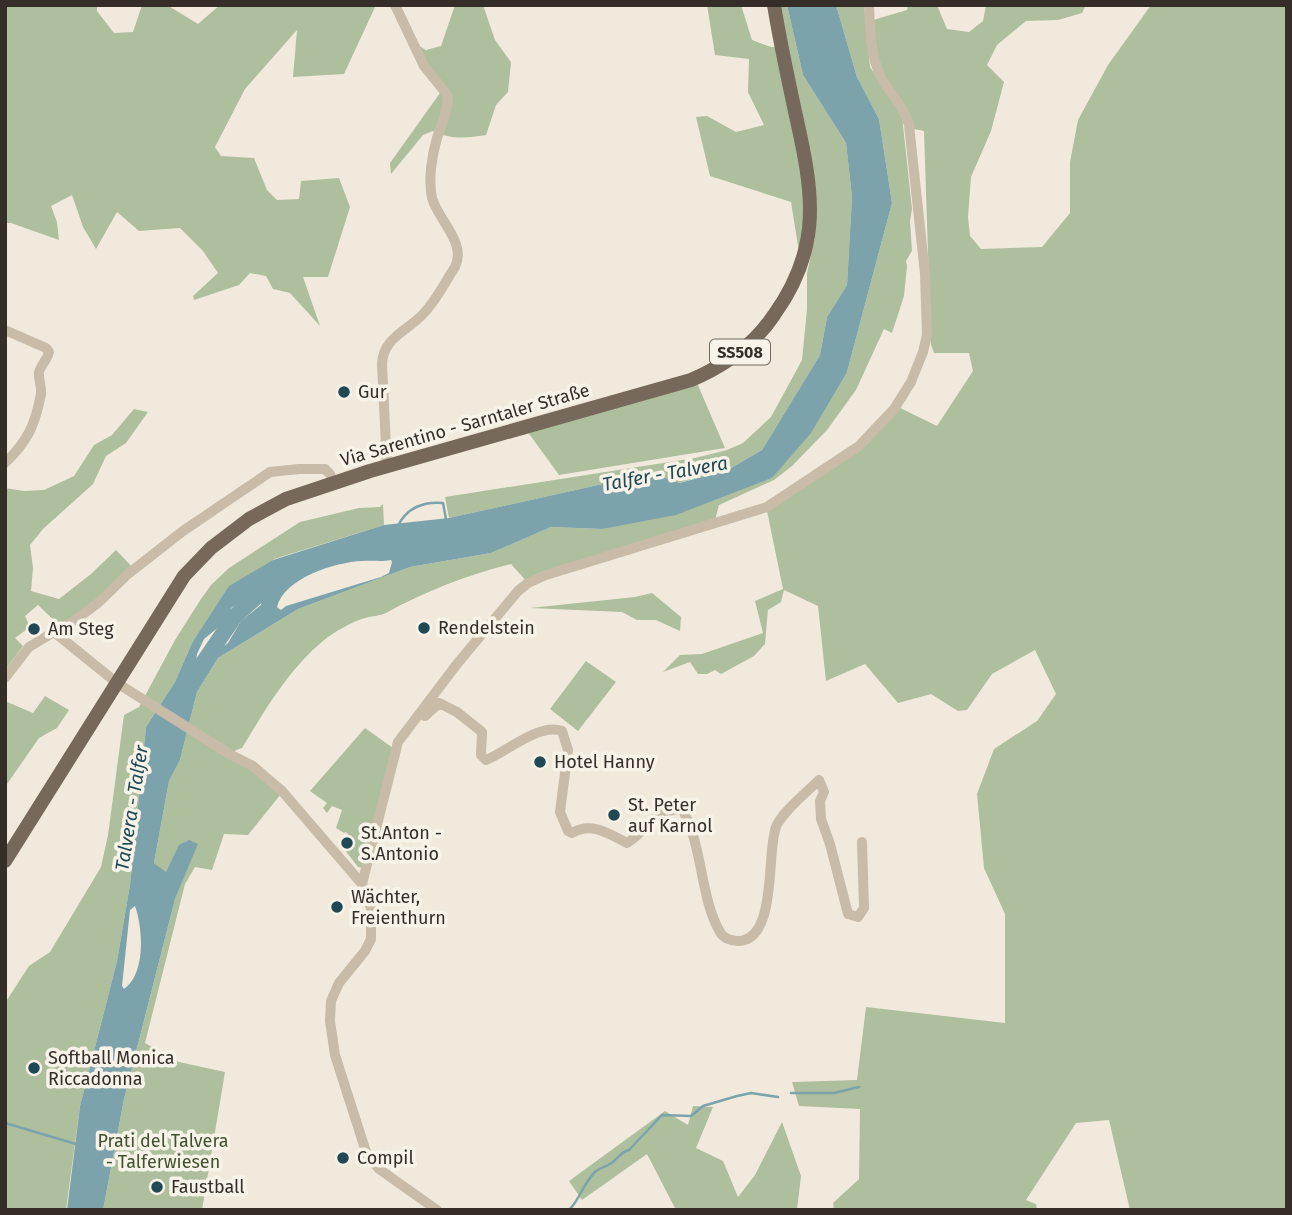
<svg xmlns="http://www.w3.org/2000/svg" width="1292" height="1215" font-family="'Fira Sans',sans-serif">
<rect width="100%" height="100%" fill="#f1eadc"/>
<g fill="#aebf9d">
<path d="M5,5h92v6l17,22 19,-1 9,-27h25l31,19 22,-19h156l-32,69 -51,3 4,-47 -52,59 -30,58 6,9 33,2 13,32 10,10 22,-1 2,-18 38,-3 11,29 -22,70h-25l17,49 -30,-33 -17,-4 -7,-13 -16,-3 -11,12 -45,15 -1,-4 25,-23 -15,-22 -23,-23 -41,3 -22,-19 -21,37 -13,-22 -11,-32 -21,11 6,16 2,18 -48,-17h-6z"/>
<path d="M390,5h10l16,39 10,6 15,-4 14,-41h28l12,35 16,22 -3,30 -12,13 -10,30c-19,3 -35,5 -53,-4l-10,4 -32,39 -1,-11 50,-70 -21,-29z"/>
<path d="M707,5h34l11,35 19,7h8v-42h8l16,70 43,68 6,54 -5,88 -20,32 -7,38 -58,95 -36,21 -48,12 -26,-10 -203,45 -4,-21 250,-39 32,-8 16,-7 28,-26 31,-57 5,-51v-36l8,-36 -16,15 -8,-50 -81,-26 -14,-59 11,-1 29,16 28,-7 -16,-33 1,-33 -34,-4z"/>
<path d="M836,5h28l6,62 32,49 10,93 -2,12 2,30 -6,10 1,5 -3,30 -12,37 -8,-4 -28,61 -29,40 -35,36 -18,14 -55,25 -5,19 -186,59 -17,-19c-44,11 -85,27 -125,49 -6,3 -14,3 -21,5 -14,4 -31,14 -42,23 -35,29 -58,69 -81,107l-6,2 -5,8 22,13 28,23 -33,41 -24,-1 -12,36 -17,-3 -10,17 -40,159 34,19 46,10 -23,138h-99l21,-111 51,-200 22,-54 -31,28 -12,-10 15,-82 11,-21 17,-68 21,-34 80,-49 112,-42 81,-14 60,-26 51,2 170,-51 75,-106 45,-169 -13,-84 -22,-42z"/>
<path d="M908,5h29l10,24 22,3 14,-11 3,-16h100l-4,8 -24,7 -32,1 -29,24 -10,20 17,17 -13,49 -20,46 -3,40 2,19 11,13 61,-2 28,-34v-51l8,-42 30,-55 43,-60h136v1205h-157l-21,-90 -33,3 -50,77 10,4 1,6h-203l-1,-7 26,-24 1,-70 -61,-3 -7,-24 65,-2 9,-73 139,16v-109l-21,-46 -7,-74 17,-45 43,-28 19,-27 -21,-44 -43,24 -25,36 -9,1 -27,-17 -33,9 -33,-39 -39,17 -8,-75 -34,-16 -3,12 -13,8 -3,34 -11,12 -33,18 -6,-4 -8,4h-9l-8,-12 -27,10 17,-17 22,-1 61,-21 -8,-32 28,-12 -16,-78 93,-65 36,-40 41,20 36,-55 -4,-18h-35l-3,-8 -7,-214 -10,-2 -9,-24 -21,-29 -7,-16 -4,-40 34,-10z"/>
<path d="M697,383l28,65 -166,27 -32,-44z"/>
<path d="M134,409l14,3 -22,31 -20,13 -13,28 -50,45 -13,16 3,23 -2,23 28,8 32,-25 25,-24 20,21 -71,60 -27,-26 -13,11 5,11 -15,11 8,8 -18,24v-182l19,3 20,-1 30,-14 20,-31 18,-10z"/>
<path d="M383,504l1,21 -110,34 -82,84 -17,39 -29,45 -16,158 -13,76 -37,145 -14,104h-61v-207l24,-37 21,-14 51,-85 7,-32 16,-120 15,-8 36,-67 26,-41 10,-14 18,-17 71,-46 59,-14 21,-1z"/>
<path d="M652,593l29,24 -1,14 -24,-11h-19l-15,-8 -92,-4 105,-11z"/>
<path d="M586,661l30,21 -38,49 -28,-22z"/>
<path d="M45,696l24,14 -12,18 -18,10 -34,49v-86l28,12z"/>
<path d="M365,728l28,20 -30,120 -5,-1 -14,-18 9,-8 -7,-9 -2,1 -8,-5 6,-18 -10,-4 -5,7 -4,-5 4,-5 -17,-12z"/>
<path d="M693,1106l20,1 -17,41 27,13 15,36 17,-22 27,-53 19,54 -4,34h-121l-29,-56 -65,46 -13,-19 96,-70 23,14z"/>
</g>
<path fill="#7ca3ac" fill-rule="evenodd" d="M787,5h49l21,72 22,42 13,84 -45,169 -36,61 -39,45 -96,37 -74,14 -51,-2 -60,26 -81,14 -112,42 -80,49 -21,34 -17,68 -11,21 -15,82 12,9 13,-27 10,-5 9,4 -23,55 -51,200 -21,111h-36l13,-104 37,-145 13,-76 16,-158 29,-45 17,-39 37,-57 44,-26 111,-35 65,-7 203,-45 27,10 47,-12 36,-21 58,-95 7,-38 20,-32 5,-88 -6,-54 -43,-68zM391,560l1,2 -3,11 -8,4 -95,29 -5,4 -4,-3c7,-29 59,-45 85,-46 10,-1 19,1 29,-1zM251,596l11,2 -1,7 -20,16 -13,22 -33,26 2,-15 7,-15 21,-17 6,-14zM135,906c8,22 11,68 -11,83l-2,-3 8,-76z"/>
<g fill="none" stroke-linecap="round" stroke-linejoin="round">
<g stroke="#7ca3ac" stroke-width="2.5">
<path d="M398,526c8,-18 26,-25 45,-23l3,16"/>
<path d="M791,1093h43l25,-6"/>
<path d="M5,1123l71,21"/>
<path d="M569,1210c12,-12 13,-25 26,-38 6,-5 15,-6 20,-12 6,-5 6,-8 14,-10l33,-35 29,1 12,-10 34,-10 14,-3 27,4"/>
</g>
<path stroke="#7ca3ac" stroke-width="16" d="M190,682l45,-66 36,-32"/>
<g stroke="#c8bca8" stroke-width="10">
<path d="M5,330l41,18 3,4c-2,8 -8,13 -10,20 -1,7 3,15 2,22 -6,31 -13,47 -36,69"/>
<path d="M387,467l-5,-103c1,-27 27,-34 41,-50 13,-13 22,-32 32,-47 12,-24 -17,-47 -23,-69 -4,-18 0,-43 5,-60 4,-13 11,-27 11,-42l-24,-30 -29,-61"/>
<path d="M54,632l17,-9 27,-20 30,-29 55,-43 87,-59 29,-3h26l5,5 3,9"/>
<path d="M5,678l24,-31 25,-15 63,51 114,72 22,11 29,25 80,93 9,24v31l-6,12 -26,32 -8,18 -1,20 5,34 32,100 12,14 58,41"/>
<path d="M425,716l14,-13 18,9 25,20 -1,23 5,5c19,-7 54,-38 76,-29l6,19 -8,62 8,19 4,2c20,-12 37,1 55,10 21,-13 25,-33 55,-34 21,36 18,89 38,123 3,6 11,9 18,9 40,-1 28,-88 38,-114 6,-15 31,-35 43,-47l5,12 -4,9 1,18 9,25 18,70 10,3 6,-9 -2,-66"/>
<path d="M362,884l36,-142 59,-78 61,-73 10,-8 18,-8 221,-68 92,-61 35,-37 17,-27 12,-30 4,-17 -2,-61 -16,-149c-5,-19 -19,-31 -28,-48 -11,-22 -11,-48 -12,-72"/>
</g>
<path stroke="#76685a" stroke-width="14" d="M5,861l179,-285 27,-28 38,-29 37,-20 84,-28 321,-91c33,-14 63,-35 83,-65 49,-68 39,-123 22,-199 -8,-37 -16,-74 -22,-111"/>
</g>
<g fill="#204955" stroke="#f8f3e8" stroke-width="2.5">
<circle cx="344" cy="392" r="7"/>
<circle cx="424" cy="628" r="7"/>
<circle cx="34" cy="629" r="7"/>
<circle cx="540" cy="762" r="7"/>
<circle cx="614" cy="815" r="7"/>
<circle cx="347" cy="843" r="7"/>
<circle cx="337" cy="907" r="7"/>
<circle cx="34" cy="1068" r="7"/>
<circle cx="343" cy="1158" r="7"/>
<circle cx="157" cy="1187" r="7"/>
</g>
<g text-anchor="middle" stroke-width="7" stroke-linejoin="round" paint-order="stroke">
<rect fill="#f8f3e8" stroke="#706962" stroke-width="2" x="710" y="339.5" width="60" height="25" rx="5"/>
<g font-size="16" font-weight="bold" fill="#352e28">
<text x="740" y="358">SS508</text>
</g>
<g font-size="18" fill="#352e28" stroke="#f8f3e8" text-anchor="start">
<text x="358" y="398">Gur</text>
<text x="438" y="634">Rendelstein</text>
<text x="48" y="635">Am Steg</text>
<text x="554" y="768">Hotel Hanny</text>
<text x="628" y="811">St. Peter<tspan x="628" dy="21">auf Karnol</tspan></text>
<text x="361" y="839">St.Anton -<tspan x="361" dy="21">S.Antonio</tspan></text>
<text x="351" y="903">Wächter,<tspan x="351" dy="21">Freienthurn</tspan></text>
<text x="48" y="1064">Softball Monica<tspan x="48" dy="21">Riccadonna</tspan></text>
<text x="357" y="1164">Compil</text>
<text x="171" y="1193">Faustball</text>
</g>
<g font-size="18" fill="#352e28" stroke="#f8f3e8">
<text transform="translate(465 425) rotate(-16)" y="6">Via Sarentino - Sarntaler Straße</text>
</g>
<g font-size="18" fill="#3f522d" stroke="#f8f3e8">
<text x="163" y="1147">Prati del Talvera<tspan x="163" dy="21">- Talferwiesen</tspan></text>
</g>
<g font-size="19" font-style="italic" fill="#204955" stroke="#f8f3e8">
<text transform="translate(665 473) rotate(-10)" y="7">Talfer - Talvera</text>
<text transform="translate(131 808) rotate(-81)" y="7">Talvera - Talfer</text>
</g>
</g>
<rect width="1292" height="1215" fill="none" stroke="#352e28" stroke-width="14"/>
</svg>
